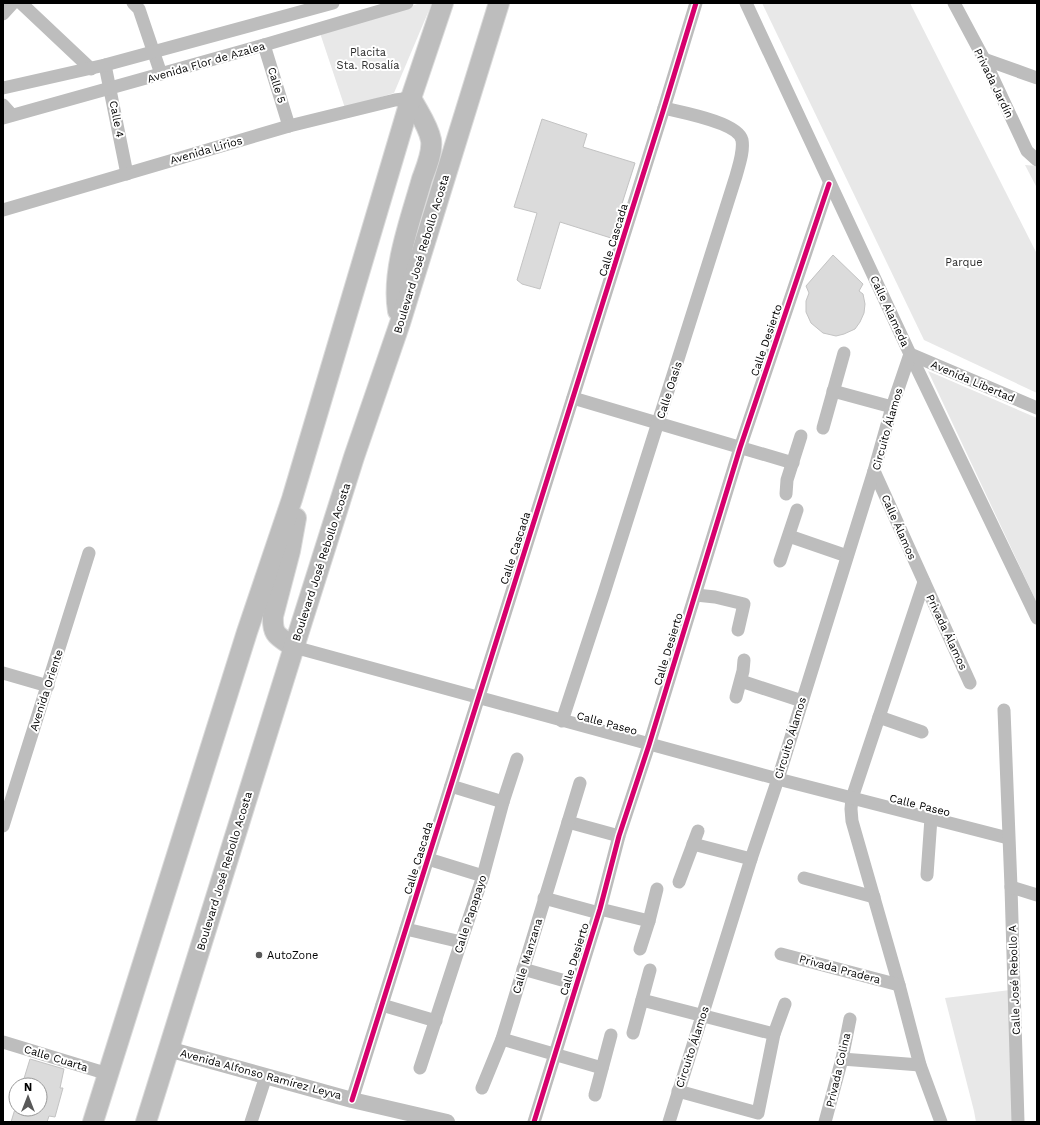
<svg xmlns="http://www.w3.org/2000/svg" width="1040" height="1125" font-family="'Work Sans',sans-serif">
<rect width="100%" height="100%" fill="#fff"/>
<g fill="#e8e8e8">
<path d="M421,3h11l-38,90 -49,15 -25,-75z"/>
<path d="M762,3h148l127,251v139l-113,-53z"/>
<path d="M1025,165l12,1v22z"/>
<path d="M928,371l109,47v185z"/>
<path d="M1010,990l4,132h-38l-2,-11 -29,-113z"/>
</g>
<g fill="#dbdbdb" stroke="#c3c3c3">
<path d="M542,119l45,15 -4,13 52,16 -24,75 -51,-16 -20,67 -18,-5 -5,-4 20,-67 -23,-6z"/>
<path d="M833,255l30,29 -4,7 4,3 2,10 -1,9 -4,9 -5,7 -11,5 -8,2 -13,-3 -12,-10 -5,-11v-11l3,-8 -3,-7z"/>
<path d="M30,1059l34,10 -4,19h3l-8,29 -6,-1 -2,6h-36l4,-13h25v-24h-18z"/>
</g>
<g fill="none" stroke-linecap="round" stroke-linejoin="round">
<defs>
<g id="primary">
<path d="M398,311c-7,-40 13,-93 24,-132 4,-11 11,-27 9,-39 -3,-15 -13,-28 -20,-42"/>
<path d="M294,647c-16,-11 -22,-11 -21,-31l17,-65 6,-33"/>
<path d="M93,1122l154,-490 45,-133 119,-401 32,-95"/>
<path d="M146,1122l148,-475 60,-190 46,-134 99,-320"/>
</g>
</defs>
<use href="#primary" stroke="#dbdbdb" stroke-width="22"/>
<g stroke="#bdbdbd" stroke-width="13">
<path d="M21,3l70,66"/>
<path d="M133,3l6,6 22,65"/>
<path d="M746,3l164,351 127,264"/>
<path d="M954,3l30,56 43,92 10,9"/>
<path d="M3,14l10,-11"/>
<path d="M264,45l25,81"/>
<path d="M984,59l53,19"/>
<path d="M105,65l22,109"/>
<path d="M3,88l102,-23 228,-62"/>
<path d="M3,105l9,10"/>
<path d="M3,118l261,-73 143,-42"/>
<path d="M3,210l286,-84 106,-26 16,-2"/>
<path d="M833,391l59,16"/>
<path d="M573,398l220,65"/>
<path d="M823,428l21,-75"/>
<path d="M874,471l96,212"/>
<path d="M786,494l1,-14 14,-44"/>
<path d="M789,536l58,20"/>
<path d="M780,561l17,-51"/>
<path d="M924,582l-72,216 -1,11 1,12 47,164 21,80 21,57"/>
<path d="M696,595l19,2 29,7 -6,26"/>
<path d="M294,647l484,132 230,59"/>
<path d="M3,673l45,13"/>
<path d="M741,681l61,20"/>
<path d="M736,697l7,-26 1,-11"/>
<path d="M1004,710l7,177 7,235"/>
<path d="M879,717l43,15"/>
<path d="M562,721l42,-128 132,-417c3,-11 8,-25 6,-36 -4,-18 -62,-28 -78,-32"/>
<path d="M451,786l52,16"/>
<path d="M568,822l51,14"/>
<path d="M3,826l86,-273"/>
<path d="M693,844l58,15"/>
<path d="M428,859l55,17"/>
<path d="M927,875l4,-57"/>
<path d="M804,878l70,19"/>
<path d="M679,882l19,-51"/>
<path d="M1011,887l26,8"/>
<path d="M544,898l55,15"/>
<path d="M600,909l49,12"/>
<path d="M406,929l55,13"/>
<path d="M640,949l9,-28 8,-32"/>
<path d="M781,954l118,31"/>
<path d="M523,969l53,15"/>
<path d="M642,1000l132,34"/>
<path d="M382,1005l54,16"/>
<path d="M633,1033l17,-63"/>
<path d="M502,1039l100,29"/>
<path d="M3,1042l105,32"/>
<path d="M842,1059l78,6"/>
<path d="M420,1068l41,-126 22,-66 20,-74 14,-43"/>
<path d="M482,1088l20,-49 78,-256"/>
<path d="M678,1091l80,22 16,-79 11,-30"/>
<path d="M595,1095l16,-60"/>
<path d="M352,1100l312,-992 32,-105"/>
<path d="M251,1122l15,-46"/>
<path d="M534,1122l66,-213 19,-73 30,-91 91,-297 89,-264"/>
<path d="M669,1122l82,-263 27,-80 96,-308 18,-64 18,-53 127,54"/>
<path d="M825,1122l17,-63 8,-40"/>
</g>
<path stroke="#bdbdbd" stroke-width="16" d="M168,1049l184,51 95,22"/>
<use href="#primary" stroke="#bdbdbd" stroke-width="20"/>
<defs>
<g id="cycleway">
<path d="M352,1100l312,-992 32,-105"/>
<path d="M534,1122l66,-213 19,-73 30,-91 91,-297 89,-264"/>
</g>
</defs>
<use href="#cycleway" stroke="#fff" stroke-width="8"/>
<use href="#cycleway" stroke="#d6006c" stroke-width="5"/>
</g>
<circle fill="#595959" stroke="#fff" stroke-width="1.5" cx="259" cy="955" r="4"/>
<g text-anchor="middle" stroke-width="4" stroke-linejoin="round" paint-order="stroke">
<g font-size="11" fill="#2c2c2c" stroke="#fff">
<text x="368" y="56">Placita<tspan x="368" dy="13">Sta. Rosalía</tspan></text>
<text x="964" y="266">Parque</text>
</g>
<g font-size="11" fill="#000" stroke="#fff">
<text transform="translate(206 62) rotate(-16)" y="4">Avenida Flor de Azalea</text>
<text transform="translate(994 83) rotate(64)" y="4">Privada Jardín</text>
<text transform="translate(277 85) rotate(73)" y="4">Calle 5</text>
<text transform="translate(117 119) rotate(79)" y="4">Calle 4</text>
<text transform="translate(206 150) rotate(-16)" y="4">Avenida Lirios</text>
<text transform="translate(613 240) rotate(-73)" y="4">Calle Cascada</text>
<text transform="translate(421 254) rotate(-73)" y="4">Boulevard José Rebollo Acosta</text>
<text transform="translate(890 311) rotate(65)" y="4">Calle Alameda</text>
<text transform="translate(766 340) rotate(-71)" y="4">Calle Desierto</text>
<text transform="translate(973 381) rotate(23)" y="4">Avenida Libertad</text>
<text transform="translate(669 390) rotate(-72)" y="4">Calle Oasis</text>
<text transform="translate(887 429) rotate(-74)" y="4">Circuito Álamos</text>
<text transform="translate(899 527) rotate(66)" y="4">Calle Álamos</text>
<text transform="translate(515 548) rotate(-72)" y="4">Calle Cascada</text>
<text transform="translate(321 562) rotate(-72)" y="4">Boulevard José Rebollo Acosta</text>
<text transform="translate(947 632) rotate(65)" y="4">Privada Álamos</text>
<text transform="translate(668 649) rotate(-73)" y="4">Calle Desierto</text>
<text transform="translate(46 690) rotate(-72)" y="4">Avenida Oriente</text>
<text transform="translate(607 723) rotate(15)" y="4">Calle Paseo</text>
<text transform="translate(790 738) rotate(-73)" y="4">Circuito Álamos</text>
<text transform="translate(920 805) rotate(14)" y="4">Calle Paseo</text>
<text transform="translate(418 858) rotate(-73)" y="4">Calle Cascada</text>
<text transform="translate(224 871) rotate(-73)" y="4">Boulevard José Rebollo Acosta</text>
<text transform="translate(470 914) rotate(-72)" y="4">Calle Papapayo</text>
<text transform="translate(527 956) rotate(-73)" y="4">Calle Manzana</text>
<text transform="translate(574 959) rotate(-73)" y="4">Calle Desierto</text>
<text transform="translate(840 969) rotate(15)" y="4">Privada Pradera</text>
<text transform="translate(1014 980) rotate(-92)" y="4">Calle José Rebollo A</text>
<text transform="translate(692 1047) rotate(-72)" y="4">Circuito Álamos</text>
<text transform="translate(56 1058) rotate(17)" y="4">Calle Cuarta</text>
<text transform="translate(838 1070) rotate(-77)" y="4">Privada Colina</text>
<text transform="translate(261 1074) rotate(15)" y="4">Avenida Alfonso Ramírez Leyva</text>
</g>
<g font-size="11" fill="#000" stroke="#fff" text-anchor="start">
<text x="267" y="959">AutoZone</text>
</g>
</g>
<rect width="1040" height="1125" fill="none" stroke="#000000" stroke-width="8"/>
<g transform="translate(28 1097)"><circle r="19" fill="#ffffff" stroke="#999999"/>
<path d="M0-3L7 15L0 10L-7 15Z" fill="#595959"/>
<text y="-6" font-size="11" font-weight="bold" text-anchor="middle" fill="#000000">N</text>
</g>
</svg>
